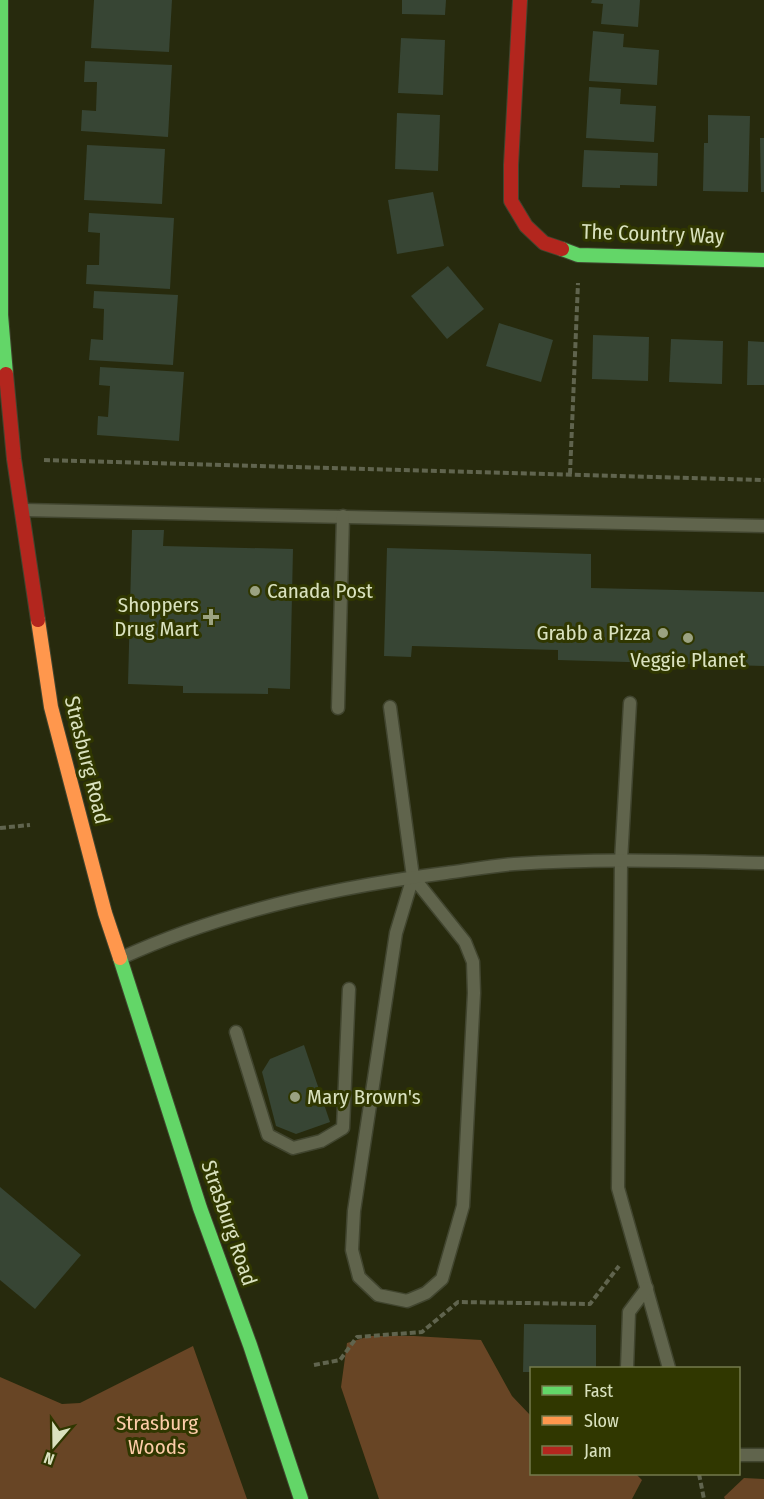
<svg xmlns="http://www.w3.org/2000/svg" width="764" height="1499" font-family="'Fira Sans Condensed',sans-serif">
<rect width="100%" height="100%" fill="#272a0d"/>
<g fill="#684525">
<path d="M370,1336h44l67,4 31,56 19,20 1,58h104l6,6 -10,19h-253l-38,-112 6,-44z"/>
<path d="M193,1346l54,153h-247v-122l62,27 18,-1z"/>
<path d="M744,1478l20,1v20h-39l-1,-2z"/>
</g>
<g fill="#374534">
<path d="M94,0h78l-3,52 -78,-4z"/>
<path d="M402,0h44l-1,15 -43,-1z"/>
<path d="M592,0h48l-2,27 -37,-3 2,-20 -12,-1z"/>
<path d="M593,31l31,3 -1,13 36,3 -2,35 -68,-4z"/>
<path d="M401,38l44,2 -2,55 -45,-2z"/>
<path d="M85,61l87,4 -4,72 -87,-6 1,-21 14,1 1,-29h-13z"/>
<path d="M589,87l32,2 -1,15 36,2 -2,36 -68,-4z"/>
<path d="M397,113l43,2 -2,56 -43,-2z"/>
<path d="M708,115l42,1 -2,76 -45,-1 1,-48h4z"/>
<path d="M760,138h4v54h-3z"/>
<path d="M87,145l78,4 -3,55 -78,-4z"/>
<path d="M584,150l74,3 -1,33 -37,-1v3l-38,-1z"/>
<path d="M433,192l11,54 -47,8 -9,-54z"/>
<path d="M89,213l85,5 -4,71 -84,-5 1,-19h12l1,-32 -12,-1z"/>
<path d="M448,266l36,43 -37,30 -36,-43z"/>
<path d="M94,291l84,4 -5,70 -84,-5 2,-21 12,1 1,-31 -11,-1z"/>
<path d="M499,323l54,17 -12,42 -55,-16z"/>
<path d="M593,335l56,2 -1,44 -56,-2z"/>
<path d="M671,339l52,2 -1,43 -53,-2z"/>
<path d="M748,341l16,1v43h-17z"/>
<path d="M100,367l84,5 -5,69 -82,-6 1,-19 10,1 2,-31 -11,-1z"/>
<path d="M132,530h32l-1,16 130,3 -3,140 -22,-1v6l-85,-1v-7l-55,-2z"/>
<path d="M387,548l204,6v34l173,4v74l-206,-6v-10l-146,-4 -1,11 -27,-1z"/>
<path d="M304,1045l26,77 -34,12 -20,-8 -14,-54 8,-13z"/>
<path d="M0,1187l81,68 -46,54 -35,-29z"/>
<path d="M524,1324l72,1v43h-65v4h-8z"/>
</g>
<g fill="none" stroke-linecap="round" stroke-linejoin="round">
<defs>
<g id="lane">
<path d="M24,510l740,16"/>
<path d="M630,703l-9,158 -3,327 51,180"/>
<path d="M390,707l23,170 -17,56 -42,278 -2,39 7,27 19,18 29,6 19,-8 16,-14 21,-73 11,-213 -1,-31 -8,-20 -52,-65"/>
<path d="M338,708l5,-192"/>
<path d="M121,958c102,-47 214,-71 325,-85 22,-3 45,-7 68,-9 83,-6 167,-3 250,-1"/>
<path d="M236,1032l32,103 25,13 28,-7 22,-13 6,-139"/>
<path d="M627,1368l2,-56 18,-24"/>
<path d="M738,1455h26"/>
</g>
<g id="fast">
<path d="M1,0v315l5,59"/>
<path d="M562,249l16,6 186,5"/>
<path d="M120,958l80,250 50,137 51,154"/>
</g>
<path id="slow" d="M38,620l13,87 54,206 15,45"/>
<g id="jam">
<path d="M520,0l-9,165v36l15,25 18,17 18,6"/>
<path d="M6,374l8,85 24,161"/>
</g>
</defs>
<use href="#lane" stroke="#41452f" stroke-width="15"/>
<use href="#fast" stroke="#41452f" stroke-width="16"/>
<use href="#slow" stroke="#41452f" stroke-width="16"/>
<use href="#jam" stroke="#41452f" stroke-width="16"/>
<g stroke="#60644e" stroke-width="4" stroke-dasharray="6 3" stroke-linecap="butt">
<path d="M44,460l720,20"/>
<path d="M570,474l8,-191"/>
<path d="M0,828l30,-3"/>
<path d="M314,1365l26,-5 17,-23 65,-5 36,-30 132,2 29,-38"/>
<path d="M699,1474l5,25"/>
</g>
<use href="#lane" stroke="#60644c" stroke-width="12"/>
<use href="#fast" stroke="#63d668" stroke-width="14"/>
<use href="#slow" stroke="#ff974d" stroke-width="14"/>
<use href="#jam" stroke="#b3261e" stroke-width="14"/>
</g>
<g fill="#9ba281" stroke="#303700" stroke-width="2">
<circle cx="255" cy="591" r="6"/>
<path d="M208 608h6v6h6v6h-6v6h-6v-6h-6v-6h6z"/>
<circle cx="663" cy="633" r="6"/>
<circle cx="688" cy="638" r="6"/>
<circle cx="295" cy="1097" r="6"/>
</g>
<g text-anchor="middle" stroke-width="6" stroke-linejoin="round" paint-order="stroke">
<g font-size="21" fill="#dae2bf" stroke="#303700">
<text transform="translate(653 234) rotate(2)" y="7">The Country Way</text>
<text transform="translate(87 760) rotate(76)" y="7">Strasburg Road</text>
<text transform="translate(229 1223) rotate(71)" y="7">Strasburg Road</text>
</g>
<g font-size="21" fill="#dae2bf" stroke="#303700" text-anchor="start">
<text x="267" y="598">Canada Post</text>
<text x="199" y="612" text-anchor="end">Shoppers<tspan x="199" dy="24">Drug Mart</tspan></text>
<text x="651" y="640" text-anchor="end">Grabb a Pizza</text>
<text x="688" y="667" text-anchor="middle">Veggie Planet</text>
<text x="307" y="1104">Mary Brown's</text>
</g>
<g font-size="21" fill="#fdcca8" stroke="#303700">
<text x="157" y="1430">Strasburg<tspan x="157" dy="24">Woods</tspan></text>
</g>
</g>
<rect x="530" y="1367" width="210" height="108" fill="#303700" stroke="#747b4c" stroke-width="1.5"/>
<rect x="542" y="1386" width="30" height="9" fill="#63d668" stroke="#747b4c" stroke-width="1.5"/>
<text x="584" y="1397" font-size="18" fill="#dae2bf">Fast</text>
<rect x="542" y="1416" width="30" height="9" fill="#ff974d" stroke="#747b4c" stroke-width="1.5"/>
<text x="584" y="1427" font-size="18" fill="#dae2bf">Slow</text>
<rect x="542" y="1446" width="30" height="9" fill="#b3261e" stroke="#747b4c" stroke-width="1.5"/>
<text x="584" y="1457" font-size="18" fill="#dae2bf">Jam</text>
<g transform="translate(54 1445) rotate(200)" stroke="#303700" stroke-width="4.5" paint-order="stroke">
<path d="M0-4.5L10 22L0 15L-10 22Z" fill="#dae2bf"/>
<text y="-9" font-size="16" font-weight="bold" text-anchor="middle" fill="#dae2bf">N</text>
</g>
</svg>
